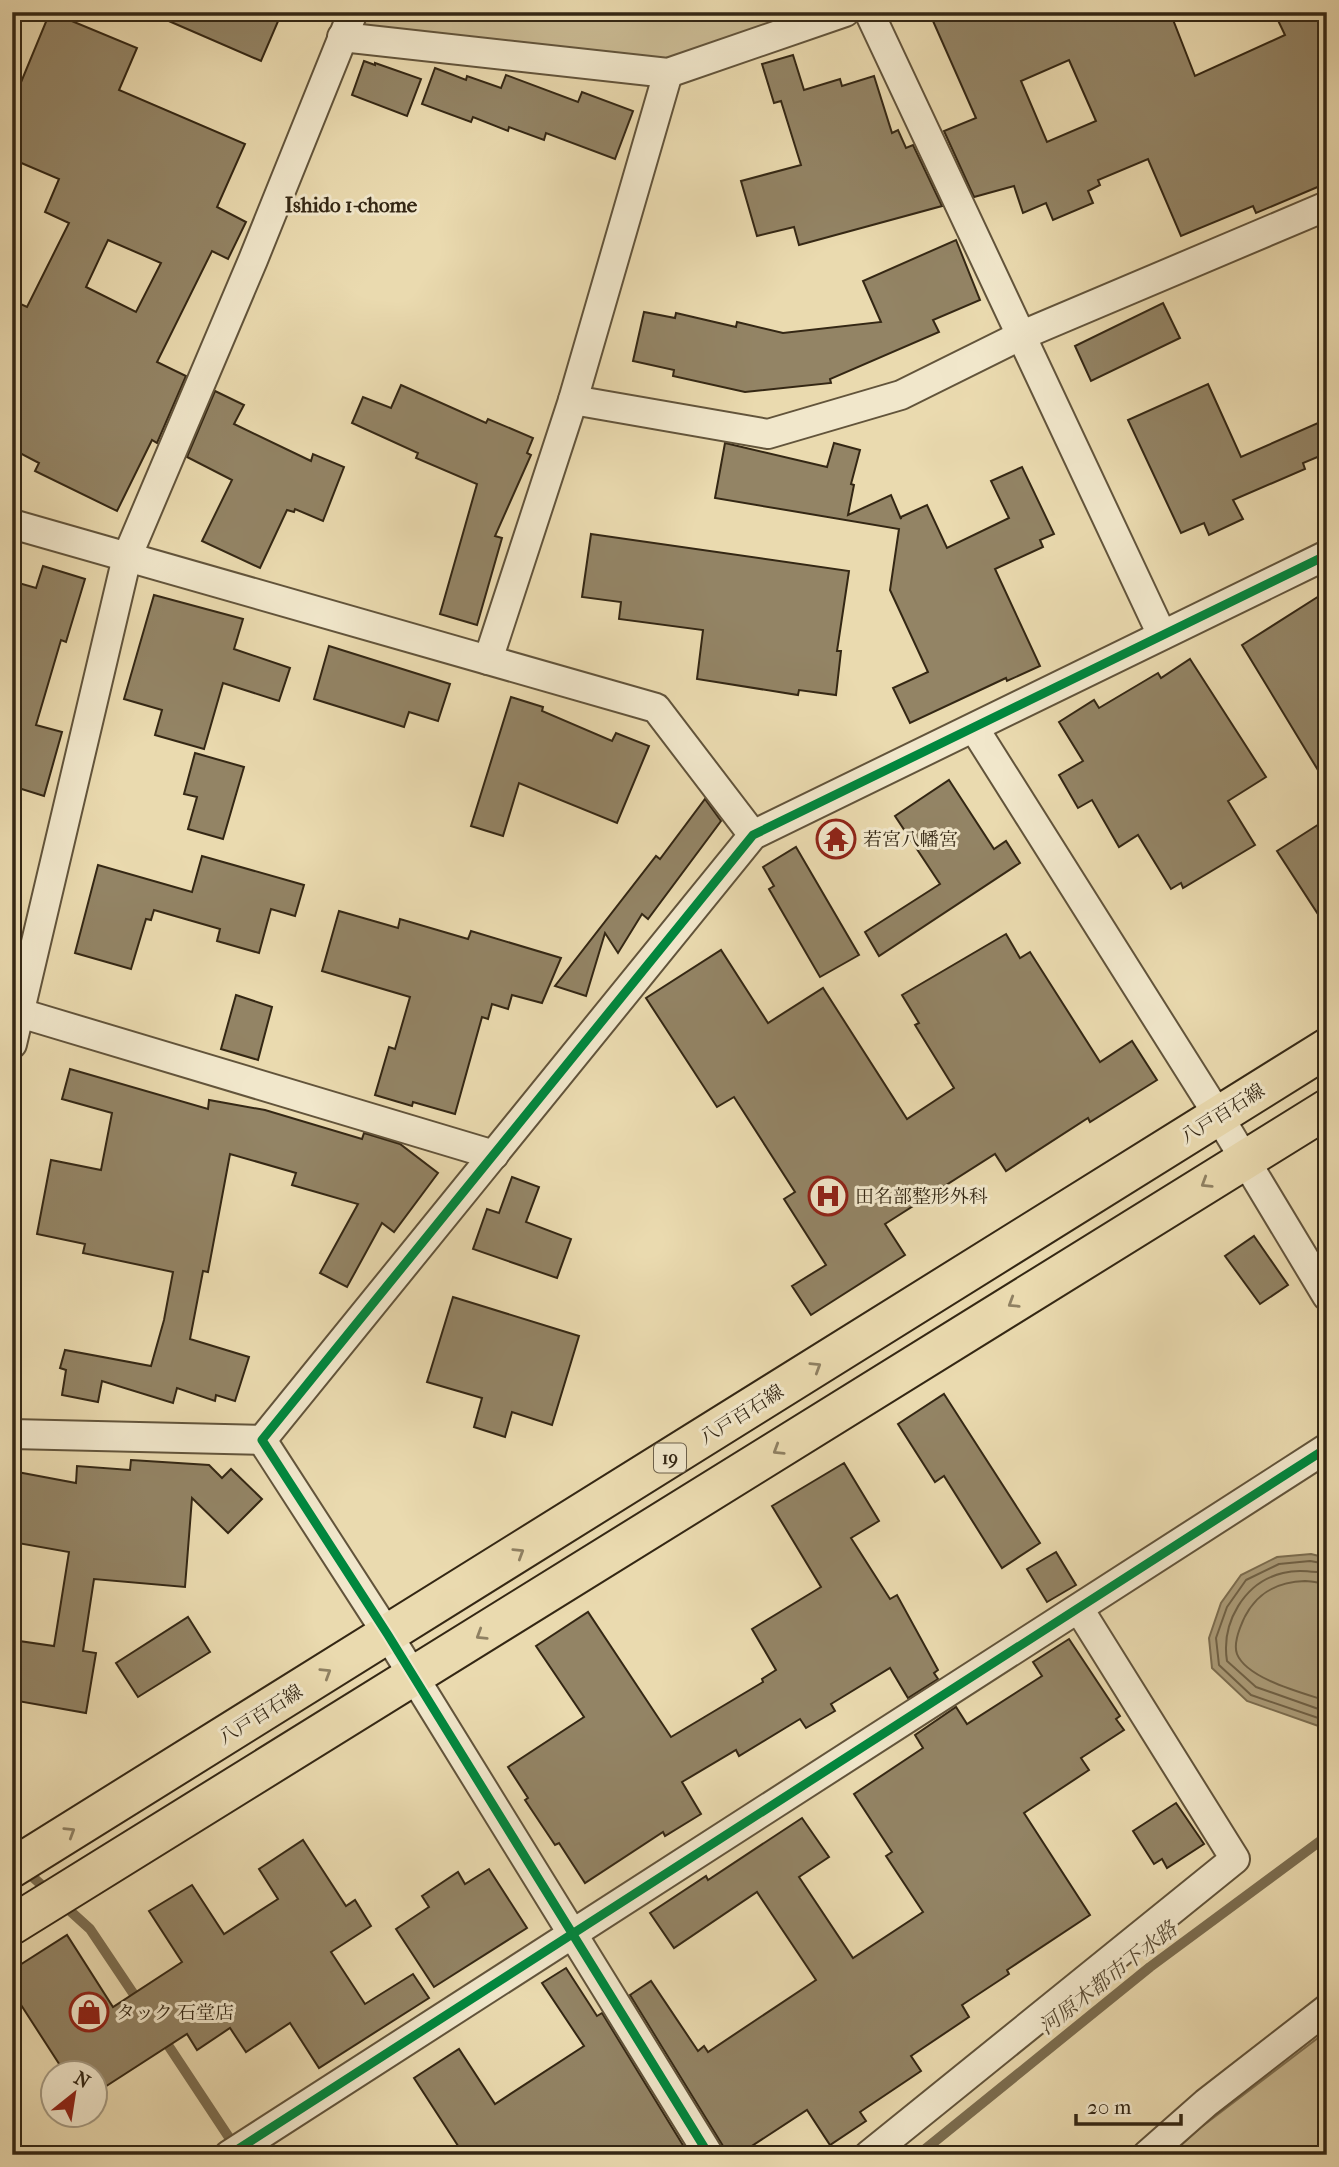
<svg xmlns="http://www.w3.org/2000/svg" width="1339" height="2167" font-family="'IM FELL French Canon','Noto Serif JP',serif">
<rect width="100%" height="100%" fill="#eadaaf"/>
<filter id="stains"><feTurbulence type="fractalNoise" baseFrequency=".00286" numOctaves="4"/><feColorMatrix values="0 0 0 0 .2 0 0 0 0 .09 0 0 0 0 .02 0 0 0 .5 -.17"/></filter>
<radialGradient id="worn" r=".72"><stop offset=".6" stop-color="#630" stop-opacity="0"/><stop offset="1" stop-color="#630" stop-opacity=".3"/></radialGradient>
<g fill="#cbbc95" stroke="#807254" stroke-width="2">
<path d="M366,12h441l-142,48 -306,-33z"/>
<path d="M1327,2031v124h-157l30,-27z"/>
</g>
<path fill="#ac9d7a" stroke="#7c6e51" stroke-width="2" d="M1311,1554l16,4v171l-80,-28 -35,-33 -3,-30 12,-35 20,-28 36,-18z"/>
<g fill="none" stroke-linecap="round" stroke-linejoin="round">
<g stroke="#706247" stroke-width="2">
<path d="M1327,1564l-17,-3 -31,3 -33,16 -19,27 -11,31 3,27 32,30 76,26"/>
<path d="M1327,1573c-15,-1 -28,-4 -44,0 -39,9 -62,50 -56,88l29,26 71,25"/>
<path d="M1327,1584c-8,-1 -14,-3 -22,-3 -33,1 -54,16 -65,47 -3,8 -6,18 -3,26 10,25 66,39 90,47"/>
</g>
<g stroke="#7c6e51" stroke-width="10">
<path d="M25,1870l65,59 51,76"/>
<path d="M162,2036l74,112"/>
<path d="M918,2155l232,-188 177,-131"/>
</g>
</g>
<g fill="#938465" stroke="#342714" stroke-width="2" fill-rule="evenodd">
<path d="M50,12l87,36 -18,42 126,54 -28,63 29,15 -18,37 -16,-8 -55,111 29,14 -29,67 -5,-3 -35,71 -82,-40 4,-8 -27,-14v-149l15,7 42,-84 -24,-11 14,-33 -47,-20v-55zM108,240l53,23 -25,49 -50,-25z"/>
<path d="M148,12h134l-21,49z"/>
<path d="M929,12h241l25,64 90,-41 -11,-23h53v171l-71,30 -3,-7 -72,30 -33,-77 -50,21 2,5 -12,6 5,12 -40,17 -7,-17 -23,10 -9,-27 -40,11 -30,-66 32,-13zM1069,60l27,61 -49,21 -26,-61z"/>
<path d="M793,55l11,35 36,-11 2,7 32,-10 18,57 6,-3 8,18 7,-3 29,61 -143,39 -5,-18 -37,9 -16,-55 60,-16 -20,-64 -7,2 -12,-39z"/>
<path d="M364,61l11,4v-2l46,16 -14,37 -55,-21z"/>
<path d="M435,68l31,12 1,-4 34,12 5,-13 72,27 4,-10 51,19 -18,48 -69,-26 -2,7 -35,-13 -1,4 -35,-14 -2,5 -49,-18z"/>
<path d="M956,240l24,60 -47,20 6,12 -109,47 1,4 -86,9 -72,-16 1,-6 -41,-9 11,-49 31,6 1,-5 60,14 1,-5 46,11 98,-11 -18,-41z"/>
<path d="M1163,303l17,35 -89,43 -16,-35z"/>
<path d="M1208,384l33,73 86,-38v34l-24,10 2,6 -72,31 10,19 -34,16 -5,-12 -23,10 -53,-113z"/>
<path d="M401,385l85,38 2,-4 45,19 -6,15 4,2 -36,81 7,2 -25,87 -37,-11 37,-130 -61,-26 2,-5 -66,-30 11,-26 28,11z"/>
<path d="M215,391l29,14 -10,19 77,37 2,-7 31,13 -21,54 -28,-12 -1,3 -7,-2 -27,58 -58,-27 30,-61 -45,-23z"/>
<path d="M725,443l102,24 7,-24 26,7 -9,34 3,1 -6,30 43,-20 10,24v-2l26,-12 20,43 62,-30 -18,-37 31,-14 32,67 -14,6 3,7 -48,22 45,97 -33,15 -1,-3 -96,45 -17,-35 35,-16 -38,-82 9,-61 -184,-31z"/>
<path d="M591,534l258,37 -12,80h4l-5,44 -37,-5 -1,5 -101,-16 6,-49 -84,-11 2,-17 -39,-5z"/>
<path d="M43,566l42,13 -19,63 -5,-2 -25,85 26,7 -18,64 -32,-10v-205l24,7z"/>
<path d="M1327,591v194l-85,-140z"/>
<path d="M154,595l89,24 -9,30 56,19 -11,33 -56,-18 -19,66 -49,-14 7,-25 -38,-11z"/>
<path d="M329,646l121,38 -12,37 -29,-9 -5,15 -90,-28z"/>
<path d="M1190,659l76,118 -38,24 27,44 -72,43 -2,-5 -10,6 -33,-54 -19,12 -27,-47 -14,8 -19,-33 24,-14 -24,-39 35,-22 5,8 59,-35 3,5z"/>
<path d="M511,697l32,10 -1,4 70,30 4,-8 33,13 -32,77 -98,-40 -16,53 -32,-10z"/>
<path d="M195,753l49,14 -21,72 -35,-10 9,-32 -13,-3z"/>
<path d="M949,780l45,69 12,-8 14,22 -141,93 -14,-24 75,-48 -45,-68z"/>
<path d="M705,799l16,22 -73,98 -6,-5 -24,39 -13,-20 -19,63 -31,-10 101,-130 4,3z"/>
<path d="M1327,819v109l-50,-77z"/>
<path d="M796,847l63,108 -39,22 -51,-88 5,-3 -11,-19z"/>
<path d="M202,856l102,29 -9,31 -24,-7 -12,44 -42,-12 3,-12 -66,-19 -3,10 -5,-1 -15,50 -56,-16 23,-88 94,27z"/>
<path d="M339,911l59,17 2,-9 68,20 3,-8 90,27 -19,45 -30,-8 -4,14 -16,-5 -4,15 -6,-2 -27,97 -42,-12 -1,4 -37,-11 14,-48 6,2 15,-52 -88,-26z"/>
<path d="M1006,934l14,24 10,-6 70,110 32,-21 25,39 -67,42 -2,-4 -82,53 -11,-17 -110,70 20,31 -94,60 -19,-29 34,-21 -42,-66 11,-7 -61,-95 -17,10 -71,-109 75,-48 47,73 55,-35 84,131 47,-31 -39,-63 4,-2 -17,-28z"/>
<path d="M236,995l36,12 -14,53 -37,-11z"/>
<path d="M70,1069l138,40 1,-9 56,10 97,29 2,-6 36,11 38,29 -44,59 -12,-9 -35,64 -27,-14 38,-69 -66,-19 4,-12 -66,-19 -22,118 -5,-1 -13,68 59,18 -14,44 -19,-6 -1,6 -38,-13 -4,15 -71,-22 -4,21 -36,-7 4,-25 -6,-2 5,-18 86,16 13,-46 9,-48 -90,-19 2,-9 -48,-10 14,-74 50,10 11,-57 -50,-14z"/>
<path d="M512,1177l27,10 -13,35 45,17 -14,39 -84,-29 14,-40 12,4z"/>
<path d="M1254,1236l34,49 -28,19 -35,-48z"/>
<path d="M453,1297l126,39 -27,89 -40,-13 -7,25 -31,-10 8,-29 -55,-16z"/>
<path d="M944,1394l96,149 -38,25 -58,-92 -9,6 -37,-58z"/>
<path d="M131,1460l78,5 13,13 9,-9 31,30 -34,34 -36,-35 -7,89 -91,-8 -11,72 13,2 -10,60 -74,-13v-60l42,6 15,-94 -57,-10v-71l64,12 1,-17 53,4z"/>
<path d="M844,1463l35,58 -28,17 39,61 7,-4 41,75 -4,3 4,6 -30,19 -18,-30 -59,36 4,7 -29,17 -6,-9 -61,37 -3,-6 -54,32 19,32 -36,22 -2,-4 -78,51 -26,-40 -4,2 -30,-45 3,-2 -20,-31 76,-50 -48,-71 52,-34 83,125 92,-55 -1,-3 14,-9 -24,-41 69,-42 -49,-81z"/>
<path d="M1056,1552l20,33 -29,17 -20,-33z"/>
<path d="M188,1617l22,35 -72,45 -22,-34z"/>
<path d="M1069,1639l51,77 -4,3 8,11 -43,28 8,12 -65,43 66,102 -83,55 2,4 -47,31 7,12 -58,39 10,15 -61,41 6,9 -36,24 -23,-35 -69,45h-12l-3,-9 -93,-151 21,-14 47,70 6,-5 4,6 108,-72 -59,-88 -83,56 -24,-35 56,-37 2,4 94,-62 27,39 -30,20 54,81 70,-46 -37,-56 6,-4 -38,-58 69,-46 -8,-13 41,-28 11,17 75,-48 -9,-14z"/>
<path d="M1176,1803l28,41 -37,24 -5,-9 -8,5 -21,-33z"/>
<path d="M303,1840l43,66 9,-6 16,26 -40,26 34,52 48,-30 16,24 -110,70 -29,-45 -44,29 -16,-24 -33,22 -10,-16 -93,60v-21h-29l-53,-82v-21l55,-35 46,72 69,-45 -33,-51 43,-26 32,49 54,-35 -19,-30z"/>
<path d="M489,1869l38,59 -93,59 -38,-58 33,-22 -7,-11 36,-24 7,12z"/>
<path d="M566,1968l31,48 5,-3 87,142h-225l-50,-77 45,-29 36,55 89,-58 -42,-63z"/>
</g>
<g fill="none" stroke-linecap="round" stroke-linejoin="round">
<defs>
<g id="minor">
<path d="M869,12l293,623"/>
<path d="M342,37l326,36 177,-61"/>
<path d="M573,400l195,34 133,-39 119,-59 307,-130"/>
<path d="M12,524l644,184 97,127"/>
<path d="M488,660l85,-260 95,-327"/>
<path d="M974,728l244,387 109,181"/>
<path d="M20,1013l474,142"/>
<path d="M12,1044l115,-487 126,-297 100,-248"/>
<path d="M12,1434l250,6"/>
<path d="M229,2155l1098,-707"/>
<path d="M709,2155l-321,-520 -126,-195 491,-605 574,-280"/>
<path d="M869,2155l366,-296 -156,-250"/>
<path d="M1147,2155l59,-52 121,-94"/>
</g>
<g id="primary">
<path d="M12,1868l1315,-820"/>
<path d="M12,1925l1315,-816"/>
</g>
</defs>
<use href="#minor" stroke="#62543b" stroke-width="32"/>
<use href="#primary" stroke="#342714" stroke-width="42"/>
<use href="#minor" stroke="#f1e7cb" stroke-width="28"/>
<use href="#primary" stroke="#eadaaf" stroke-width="38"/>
<defs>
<g id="cycleway">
<path d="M229,2155l1098,-707"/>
<path d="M709,2155l-321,-520 -126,-195 491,-605 574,-280"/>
</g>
</defs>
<use href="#cycleway" stroke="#f1e7cb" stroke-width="13"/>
<use href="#cycleway" stroke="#00873e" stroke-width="9"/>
</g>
<defs><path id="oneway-chevron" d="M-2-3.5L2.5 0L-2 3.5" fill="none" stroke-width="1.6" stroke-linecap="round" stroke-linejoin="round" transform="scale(1.75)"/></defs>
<g stroke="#8f8062">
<use href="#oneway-chevron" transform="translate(1206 1183) rotate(148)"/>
<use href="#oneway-chevron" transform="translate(1013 1303) rotate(148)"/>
<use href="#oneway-chevron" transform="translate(816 1367) rotate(-32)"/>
<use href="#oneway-chevron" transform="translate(778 1450) rotate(148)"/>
<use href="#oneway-chevron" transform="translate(519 1553) rotate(-32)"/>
<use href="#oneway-chevron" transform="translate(481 1635) rotate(148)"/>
<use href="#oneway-chevron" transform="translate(326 1673) rotate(-32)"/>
<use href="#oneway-chevron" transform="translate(70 1832) rotate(-32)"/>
</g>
<defs>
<symbol id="temple-ring" viewBox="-11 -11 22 22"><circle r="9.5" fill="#f1e7cb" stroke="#8f2418" stroke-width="1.5"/><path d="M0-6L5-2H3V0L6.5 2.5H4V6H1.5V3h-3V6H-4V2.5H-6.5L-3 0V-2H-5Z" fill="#8f2418"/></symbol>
<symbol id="hospital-ring" viewBox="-11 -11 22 22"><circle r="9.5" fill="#f1e7cb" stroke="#8f2418" stroke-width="1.5"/><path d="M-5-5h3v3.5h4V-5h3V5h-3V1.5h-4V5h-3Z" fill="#8f2418"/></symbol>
<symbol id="shop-ring" viewBox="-11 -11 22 22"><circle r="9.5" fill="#f1e7cb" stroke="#8f2418" stroke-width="1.5"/><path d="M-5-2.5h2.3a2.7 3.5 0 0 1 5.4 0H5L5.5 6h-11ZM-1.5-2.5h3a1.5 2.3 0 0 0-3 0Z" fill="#8f2418"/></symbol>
</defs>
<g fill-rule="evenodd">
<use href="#temple-ring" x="814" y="817" width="44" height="44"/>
<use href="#hospital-ring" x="806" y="1174" width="44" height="44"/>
<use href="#shop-ring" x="67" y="1990" width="44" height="44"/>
</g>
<g text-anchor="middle" stroke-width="6" stroke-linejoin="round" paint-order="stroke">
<rect fill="#f1e7cb" stroke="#6d614b" stroke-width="2" x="654" y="1443.5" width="32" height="29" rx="5"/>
<g font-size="18" font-weight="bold" fill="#342714">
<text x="670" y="1464">19</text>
</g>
<g font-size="19" fill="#342714" stroke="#f1e7cb" text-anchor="start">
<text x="863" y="846">若宮八幡宮</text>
<text x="855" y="1203">田名部整形外科</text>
<text x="116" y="2019">タック 石堂店</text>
</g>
<g font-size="19" fill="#342714" stroke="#f1e7cb">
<text transform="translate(1222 1113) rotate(-32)" y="7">八戸百石線</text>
<text transform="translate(741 1414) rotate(-32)" y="7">八戸百石線</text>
<text transform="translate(260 1714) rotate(-32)" y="7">八戸百石線</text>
</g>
<g font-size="21" font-weight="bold" fill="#342714" stroke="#f1e7cb">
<text x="351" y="212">Ishido 1-chome</text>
</g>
<g font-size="21" font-style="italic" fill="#584a33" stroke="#f1e7cb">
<text transform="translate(1108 1978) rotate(-38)" y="7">河原木都市下水路</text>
</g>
</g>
<rect width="1339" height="2167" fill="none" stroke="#eadaaf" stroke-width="42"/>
<rect x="14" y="14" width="1311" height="2139" fill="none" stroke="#342714" stroke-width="3.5"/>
<rect x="21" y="21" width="1297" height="2125" fill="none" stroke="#342714" stroke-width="2"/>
<g transform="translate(74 2094) rotate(30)"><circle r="33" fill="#f1e7cb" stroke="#a59a82" stroke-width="2"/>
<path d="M0-5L12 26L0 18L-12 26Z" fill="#8f2418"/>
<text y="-10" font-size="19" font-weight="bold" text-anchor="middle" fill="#342714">N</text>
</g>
<path d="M1076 2114v10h105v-10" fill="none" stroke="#342714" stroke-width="3.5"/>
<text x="1087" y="2114" font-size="21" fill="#342714" stroke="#f1e7cb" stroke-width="5" paint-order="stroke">20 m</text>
<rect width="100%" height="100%" filter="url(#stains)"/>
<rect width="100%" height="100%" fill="url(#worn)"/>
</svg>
